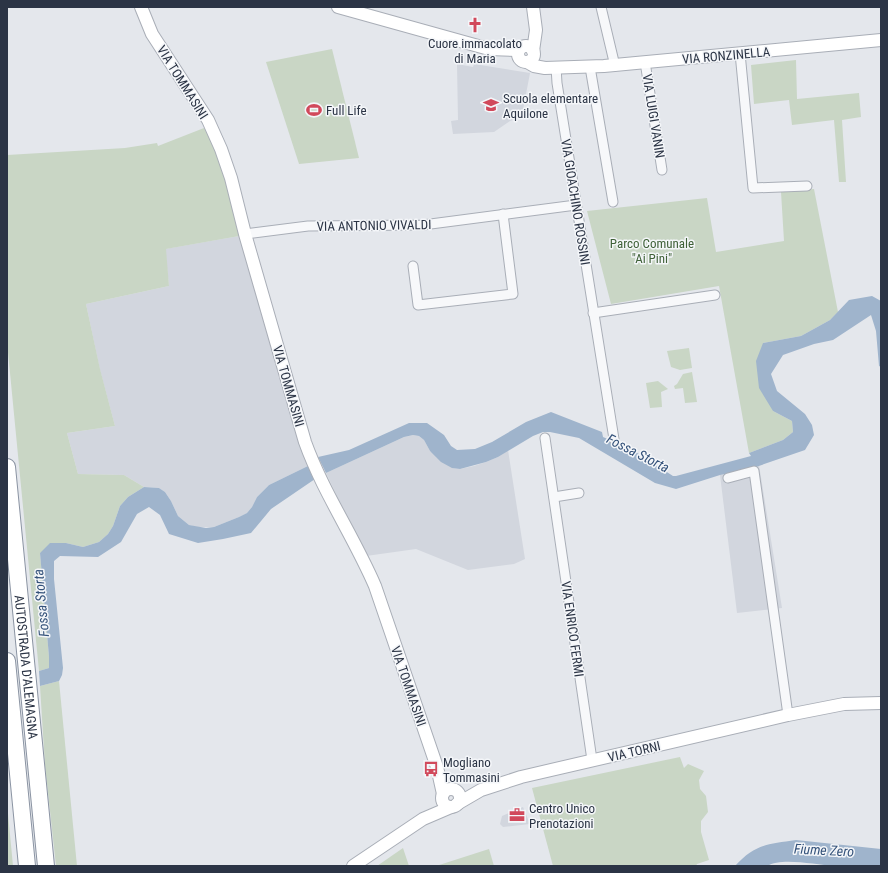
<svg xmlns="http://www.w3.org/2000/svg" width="888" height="873" font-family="'Roboto Condensed',sans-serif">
<rect width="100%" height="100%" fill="#e4e7ec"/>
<g fill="#d2d6de">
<path d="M457,64l16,3 1,-3 56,9 -8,42 -4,3 -8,3 -16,11 -41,2 -2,-13 7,-1z"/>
<path d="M245,235l63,231 -39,19 -12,12 -5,10 -5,6 -8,4 -25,10h-17l-8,-2 -11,-9 -7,-15 -6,-9 -6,-4 -15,-1 -20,-12 -46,-1 -11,-41 48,-7 -15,-56 -14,-66 83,-18 -4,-37z"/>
<path d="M413,435l6,1 5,4 6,11 23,17 7,1 14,-3 12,-4 12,-5 10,-7 17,109 -11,5 -46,6 -52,-21 -50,7 -40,-83 78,-36z"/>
<path d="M759,465l23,143 -45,5 -17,-138 30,-6z"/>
<path d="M523,807l7,17 -27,3 -3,-3 2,-8z"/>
</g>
<g fill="#c9d6c5">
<path d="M332,49l27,109 -60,6 -33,-102z"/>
<path d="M796,60l1,39 62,-6 2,24 -19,3 4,62h-7l-5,-62 -42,5 -3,-25 -35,4 -3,-39z"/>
<path d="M204,128l10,18 31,89 -79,14 3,37 -83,18 14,65 15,57 -48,7 11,41 46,1 20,12 -16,10 -8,9 -7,20 -5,8 -9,8 -16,5 -17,-4 -26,10 9,104v11l-10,3 -32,-329v-187l118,-7 32,-5 1,3z"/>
<path d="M814,189l24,123 -8,8 -29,16 -38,7 10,68 19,10 1,11 -10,8 -34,13 -30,-167 -108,18 -24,-93 120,-13 9,54 68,-11 -3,-49z"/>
<path d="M689,348l3,20 -12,2 -9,-3 -4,-16z"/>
<path d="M692,372l5,30 -12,1 -2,-15 -8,1 -1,-3 3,-2 6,-10z"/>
<path d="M658,381l10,8 -7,3 1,15 -12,1 -4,-25z"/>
<path d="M59,681l18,185h-21l-11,-101 -5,-79z"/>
<path d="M680,757l4,11 4,-4 16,7 -5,9 1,9 6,7 2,16 -7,9v11l8,28 -12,4 -1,2h-143l-21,-78z"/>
<path d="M7,803l6,63h-6z"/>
<path d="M403,848l6,18h-32z"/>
<path d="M489,849l5,17h-58z"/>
</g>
<g fill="#9fb4cc">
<path d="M872,296l9,5v66l-2,-1 -3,-35 -5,-16 -38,25 -19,4 -31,11 -12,19 6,17 28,23 7,11 2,10 -9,15 -55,19 -30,6 -44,14 -21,-6 -76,-45 -29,-6h-7l-10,4 -35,21 -12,5 -26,7 -8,-1 -11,-6 -11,-11 -6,-11 -5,-4 -6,-1 -9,2 -78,36 -8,-16 31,-7 60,-27h18l17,12 7,11 6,4 18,-1 17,-7 34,-20 25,-10 51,20 1,5 28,12 42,27h3l75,-20 -2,-3 34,-13 10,-8 -1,-11 -19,-10 -14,-23 -3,-27 7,-18 38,-7 29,-16 19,-20z"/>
<path d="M308,466l7,13 -44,30 -20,24 -28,6 -25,4 -29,-9 -9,-19 -11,-8 -12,7 -16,28 -23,15 -38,-1 -6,5v18l9,89 -1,7 -3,6 -19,5 -1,-15 10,-3v-11l-9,-104 10,-10h16l17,4 16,-5 9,-8 5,-8 7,-20 8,-9 16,-10 15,1 6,4 6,9 7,15 11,9 17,3 8,-1 25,-10 8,-4 5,-6 5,-10 12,-12z"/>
<path d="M796,840l85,9v17c-15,0 -31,1 -47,0 -18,-1 -52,-9 -67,0h-32c20,-22 33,-22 61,-26z"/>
</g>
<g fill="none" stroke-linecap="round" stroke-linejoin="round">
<defs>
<g id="street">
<path d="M601,7l14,59"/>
<path d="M740,53l13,135 54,-2"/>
<path d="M645,62l17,108"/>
<path d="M556,67l1,16 57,356"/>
<path d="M590,67l23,135"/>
<path d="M245,234l63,-8 115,-1 153,-20"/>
<path d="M413,266l5,39 95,-11 -10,-80"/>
<path d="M593,313l122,-18"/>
<path d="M545,438l47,322"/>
<path d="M728,478l26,-7 34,244"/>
<path d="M554,497l25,-4"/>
</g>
<g id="secondary">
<path d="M141,7l11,27 56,86 13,29 10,29 14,56 60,208c18,50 49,95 70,144l62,181 6,27"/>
<path d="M338,7l151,42 30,1"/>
<circle cx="526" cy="54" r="8"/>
<path d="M533,51l3,-21 -3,-23"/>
<path d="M527,62l7,4 11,2 59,-2 277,-26"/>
<circle cx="451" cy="798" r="9"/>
<path d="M457,804l24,-14 40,-13 267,-62 56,-11 37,-1"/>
<path d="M353,866l70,-47 28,-12"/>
</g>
<g id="highway">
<path id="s1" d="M7,467l39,399"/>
<path d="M7,661l20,205"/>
</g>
</defs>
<use href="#street" stroke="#a9aeb7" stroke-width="11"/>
<use href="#secondary" stroke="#a9aeb7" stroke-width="14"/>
<use href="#highway" stroke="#8b94a3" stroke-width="18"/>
<use href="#street" stroke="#f7f8fa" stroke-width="9"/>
<use href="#secondary" stroke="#fff" stroke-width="12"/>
<use href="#highway" stroke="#fff" stroke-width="16"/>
</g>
<defs>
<symbol id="church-bare" viewBox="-9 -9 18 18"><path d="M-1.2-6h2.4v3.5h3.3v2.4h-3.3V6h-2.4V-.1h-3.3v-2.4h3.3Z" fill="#d1495b" stroke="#f4f6f9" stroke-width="2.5" paint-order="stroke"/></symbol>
<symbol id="school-bare" viewBox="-9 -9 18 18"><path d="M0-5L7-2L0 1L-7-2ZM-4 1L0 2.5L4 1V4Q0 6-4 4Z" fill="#d1495b" stroke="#f4f6f9" stroke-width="2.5" paint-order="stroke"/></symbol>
<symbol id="stadium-bare" viewBox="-9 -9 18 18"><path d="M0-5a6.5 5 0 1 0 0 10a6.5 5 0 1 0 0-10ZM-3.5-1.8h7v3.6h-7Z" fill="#d1495b" stroke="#f4f6f9" stroke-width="2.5" paint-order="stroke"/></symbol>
<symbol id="bus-bare" viewBox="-9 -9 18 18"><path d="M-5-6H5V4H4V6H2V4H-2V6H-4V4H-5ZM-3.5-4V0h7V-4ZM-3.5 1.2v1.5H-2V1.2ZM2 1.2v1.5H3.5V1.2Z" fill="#d1495b" stroke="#f4f6f9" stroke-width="2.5" paint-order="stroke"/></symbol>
<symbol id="office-bare" viewBox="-9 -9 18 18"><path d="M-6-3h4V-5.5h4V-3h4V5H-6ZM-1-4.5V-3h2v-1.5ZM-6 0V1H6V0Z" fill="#d1495b" stroke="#f4f6f9" stroke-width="2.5" paint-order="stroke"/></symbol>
</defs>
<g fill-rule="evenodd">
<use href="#church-bare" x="464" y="14" width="22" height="22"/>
<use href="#school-bare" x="480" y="94" width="22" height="22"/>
<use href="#stadium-bare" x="303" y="99" width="22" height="22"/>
<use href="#bus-bare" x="420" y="758" width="22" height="22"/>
<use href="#office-bare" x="506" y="804" width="22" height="22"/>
</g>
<g text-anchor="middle" stroke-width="3" stroke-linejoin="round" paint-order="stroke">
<g font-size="13" fill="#2b3445" stroke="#f4f6f9" text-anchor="start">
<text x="475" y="48" text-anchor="middle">Cuore immacolato<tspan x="475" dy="15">di Maria</tspan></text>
<text x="503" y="103">Scuola elementare<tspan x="503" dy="15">Aquilone</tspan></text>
<text x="326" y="115">Full Life</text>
<text x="443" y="767">Mogliano<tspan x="443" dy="15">Tommasini</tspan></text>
<text x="529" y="813">Centro Unico<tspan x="529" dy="15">Prenotazioni</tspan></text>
</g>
<g font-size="13" fill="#2b3445" stroke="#f4f6f9">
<text transform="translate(726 55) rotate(-5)" y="5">VIA RONZINELLA</text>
<text transform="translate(183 82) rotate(58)" y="5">VIA TOMMASINI</text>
<text transform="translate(654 116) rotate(81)" y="5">VIA LUIGI VANIN</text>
<text transform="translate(576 202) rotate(81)" y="5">VIA GIOACHINO ROSSINI</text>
<text transform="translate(374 225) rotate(-1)" y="5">VIA ANTONIO VIVALDI</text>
<text transform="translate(289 386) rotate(74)" y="5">VIA TOMMASINI</text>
<text transform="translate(573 629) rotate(82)" y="5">VIA ENRICO FERMI</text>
<text dy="5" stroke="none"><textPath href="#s1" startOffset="201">AUTOSTRADA D'ALEMAGNA</textPath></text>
<text transform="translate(409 686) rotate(71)" y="5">VIA TOMMASINI</text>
<text transform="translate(634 751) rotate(-13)" y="5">VIA TORNI</text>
</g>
<g font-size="13" fill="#3f6138" stroke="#f4f6f9">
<text x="652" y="248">Parco Comunale<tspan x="652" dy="15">"Ai Pini"</tspan></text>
</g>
<g font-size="14" font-style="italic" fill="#34527a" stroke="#f4f6f9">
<text transform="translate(638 453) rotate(27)" y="5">Fossa Storta</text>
<text transform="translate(41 603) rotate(-95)" y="5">Fossa Storta</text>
<text transform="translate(824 850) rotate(3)" y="5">Fiume Zero</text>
</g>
</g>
<rect width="888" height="873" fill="none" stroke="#2b3445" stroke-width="16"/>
</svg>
